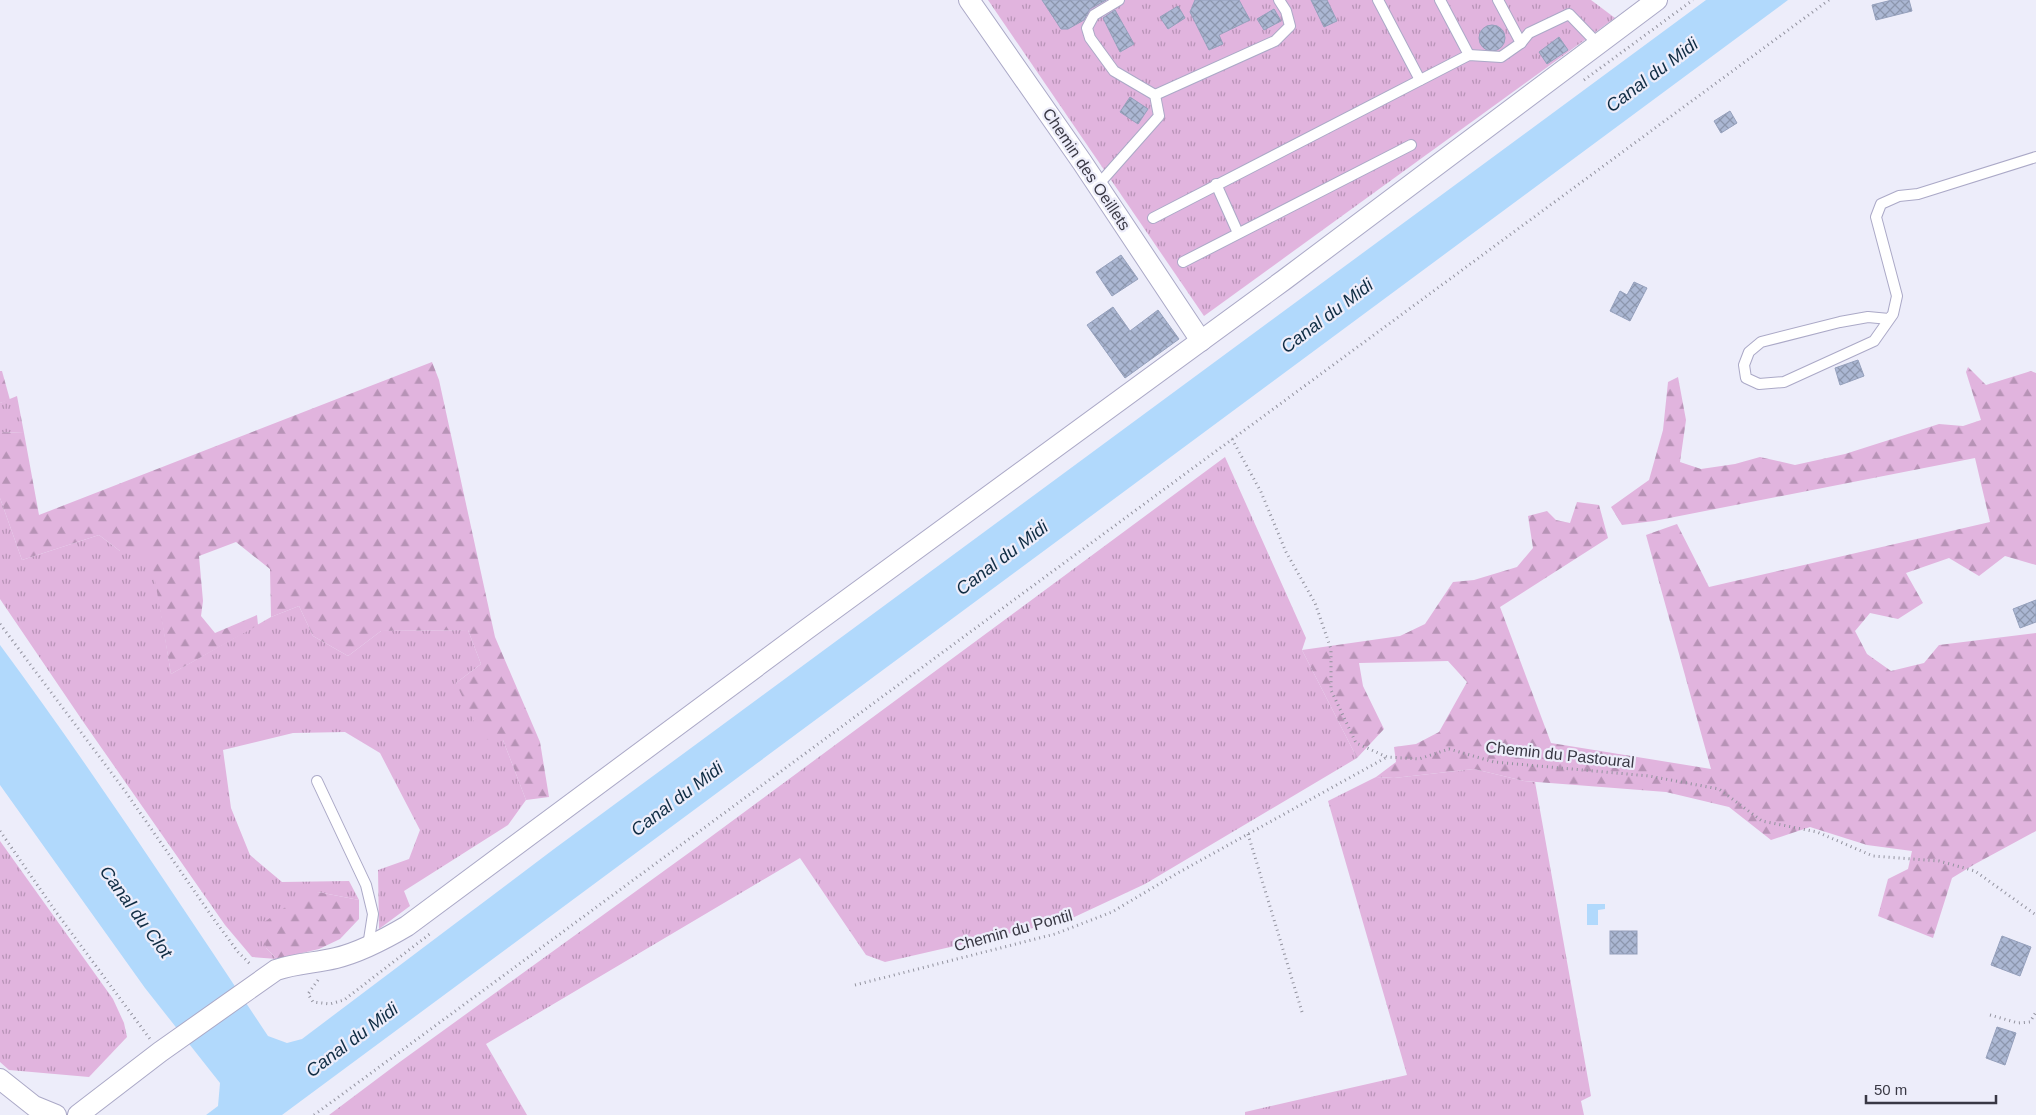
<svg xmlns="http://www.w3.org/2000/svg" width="2036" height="1115" font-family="Arial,sans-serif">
<defs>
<pattern id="grass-tufts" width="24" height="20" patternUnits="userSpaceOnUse" patternTransform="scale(1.25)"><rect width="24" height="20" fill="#e1b4de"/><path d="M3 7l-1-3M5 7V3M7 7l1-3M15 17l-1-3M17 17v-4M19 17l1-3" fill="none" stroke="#b793b6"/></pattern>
<pattern id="forest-firs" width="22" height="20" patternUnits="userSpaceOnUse" patternTransform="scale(1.25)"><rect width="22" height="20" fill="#e1b4de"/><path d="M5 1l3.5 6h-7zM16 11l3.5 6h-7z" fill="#b793b6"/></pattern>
<pattern id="building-cross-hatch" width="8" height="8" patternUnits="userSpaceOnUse" patternTransform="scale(1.25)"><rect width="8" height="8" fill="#abb7d3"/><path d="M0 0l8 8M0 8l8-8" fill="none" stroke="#8c96ad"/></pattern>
</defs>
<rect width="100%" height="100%" fill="#ededfa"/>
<g fill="url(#grass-tufts)">
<path d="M988,0h603l24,18 -411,298z"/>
<path d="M17,396l7,37 -24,-1v-29z"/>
<path d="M1225,457l81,181 -4,12 55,108 -212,126 -77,36 -183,42 -19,-7 -66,-97 -314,186 41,71h-198l68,-51 300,-217z"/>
<path d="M0,498l22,62 77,-25 21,16h31l20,123 100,-57 28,-11 14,30 35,20 33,-25 87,-1 13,34 -25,19 47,57 23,60 -18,25 -104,66 6,15 -31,23 -1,-59 31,-11 11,-29 -40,-77 -35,-21 -52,1 -70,17 8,58 19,47 32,27 67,-1 10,19 -41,-8 -52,56 11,11 -25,-2 -27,-32 -143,-205 -82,-121z"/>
<path d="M1474,769l50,12 11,1 56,314 -10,5 3,14h-339v-3l162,-37 -79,-274 48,-24 18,1z"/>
<path d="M0,841l113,158 11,24 3,14 -38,40 -80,-7 -9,-8z"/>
</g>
<g fill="url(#forest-firs)">
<path d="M432,362l7,18 56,257 45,105 9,55 -23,3 -23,-60 -21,-1 -26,-56 25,-19 -13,-34 -87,1 -33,25 -35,-20 -14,-30 -28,11 -1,-48 -34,-27 -37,14 4,45 -2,15 14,17 42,-18 1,10 -87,49 -21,-123h-30l-21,-16 -77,25 -22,-62v-66l24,1 15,82z"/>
<path d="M1968,367l18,18 45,-14 5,2v192l-31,-9 -26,20 -30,-18 -43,15 17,30 -25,16 -28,-6 -15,18 12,23 24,17 33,-8 15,-18 97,-12v198l-61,33 -23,14 -19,60 -55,-22 10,-37 20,-10 4,-18 -45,-6 -57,-18 -39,13 -42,-33 -63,-15 -142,-11 -50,-12 -80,9 -18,-1 20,-15 -2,-15 22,-3 23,-12 28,-50 -19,-21 -89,2 4,23 21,43 -27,29 -55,-108 98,-14 25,-12 28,-42 21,-2 43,-13 16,-19 -5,-32 19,-5 9,9 14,3 7,-21 22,3 9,33 -108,69 51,136 160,26 -65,-234 31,-11 32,63 281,-65 -15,-64 -321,63 -32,4 -11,-18 38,-27 14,-50 5,-48 10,-5 8,43 -6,42 21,7 34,-5 25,-7 35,8 50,-11 94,-30 24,2 18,-6 -15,-48z"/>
<path d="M0,371h2l8,29 -10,3z"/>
<path d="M318,892l41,8v19l-19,20 -21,10 -42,10 -11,-11 -6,-23 27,-19z"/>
</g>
<g fill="#b1d9fc">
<path d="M1706,0h82l-1506,1115h-76l12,-9 2,-23 -75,-95 -145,-203v-140c94,127 180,259 268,391l19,7 15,-4 252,-190z"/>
<path d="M1587,904h18v5l-7,1v15h-11z"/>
</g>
<g fill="url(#building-cross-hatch)" stroke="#95a0bc">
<path d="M1042,0h64l-16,9 -6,11 -16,9h-7z"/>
<path d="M1195,0h44l11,20 -31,15 4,9 -14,6 -19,-38z"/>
<path d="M1311,0h16l10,21 -13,6z"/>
<path d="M1892,0h17l3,11 -36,9 -4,-15z"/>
<path d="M1178,6l7,12 -17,11 -8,-12z"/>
<path d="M1274,9l7,12 -17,9 -7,-11z"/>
<path d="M1115,10l19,34 -14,8 -17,-34z"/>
<circle cx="1492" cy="38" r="13"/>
<path d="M1559,37l9,13 -21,14 -8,-12z"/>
<path d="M1130,97l18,12 -10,15 -18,-12z"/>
<path d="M1730,111l7,12 -16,10 -7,-12z"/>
<path d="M1121,255l17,24 -26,17 -16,-24z"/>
<path d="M1634,282l13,6 -17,33 -20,-10 10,-20 7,4z"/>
<path d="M1113,307l17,24 28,-21 21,29 -54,39 -38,-53z"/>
<path d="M1858,360l6,16 -24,9 -5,-17z"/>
<path d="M2036,600v22l-16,6 -7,-19z"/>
<rect x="1610" y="931" width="27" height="23"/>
<path d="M2002,936l29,11 -11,29 -29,-11z"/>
<path d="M1997,1027l19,6 -11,32 -19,-7z"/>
</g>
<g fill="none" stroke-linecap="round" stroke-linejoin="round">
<defs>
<g id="lane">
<path d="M1378,0l42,80"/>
<path d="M1440,0l29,55"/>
<path d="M1498,0l23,43"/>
<path d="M1155,95l120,-54 15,-15 -4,-15 -7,-11"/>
<path d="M1216,184l22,49"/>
<path d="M1098,185l61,-69 -4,-21 -41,-24 -24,-33 -3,-10 7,-13 25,-15"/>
<path d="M1153,218l310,-160 6,-3 32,2 20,-14 8,-10 40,-19 29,30"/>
<path d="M1183,262l228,-117"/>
<path d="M1889,319l-21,-2 -28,5 -79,20 -12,10 -5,13 2,13 13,6 25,-2 90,-41 19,-27 4,-18 -21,-79 5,-13 18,-8 19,-2 118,-37"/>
<path d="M317,781l49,104 7,29 -5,32"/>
</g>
<g id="street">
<path d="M969,0l113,162 119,179"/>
<path d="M0,1079l34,27 22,9"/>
<path d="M78,1115l82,-63 116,-82c20,-7 40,-7 60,-12 25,-6 49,-19 71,-32l400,-297 477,-349 373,-280"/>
</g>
</defs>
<use href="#lane" stroke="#aba9c7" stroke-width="12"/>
<use href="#street" stroke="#aba9c7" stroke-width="22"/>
<g stroke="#92929e" stroke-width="3" stroke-dasharray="1 4" stroke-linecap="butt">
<path d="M1584,80l109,-80"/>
<path d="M1232,439l29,53 25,60 29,51 16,46v41l25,53 31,14 32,2 30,-10 45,13 155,14 70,13 43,32 55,11 56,24 66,5 36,10 61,44"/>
<path d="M0,624l125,167 88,127 25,34 13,13"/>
<path d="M0,831l56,81 94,127"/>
<path d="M1248,834l54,178"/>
<path d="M318,980l-10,14 5,8 17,2 14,-4 87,-67"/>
<path d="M855,985l200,-51 57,-22 64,-38 211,-117"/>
<path d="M1990,1015l28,8 12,-1 6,-10"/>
<path d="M314,1115l1515,-1115"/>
</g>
<use href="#lane" stroke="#fff" stroke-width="10"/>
<use href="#street" stroke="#fff" stroke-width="20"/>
</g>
<g text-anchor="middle" stroke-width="4.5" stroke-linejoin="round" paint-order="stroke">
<g font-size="16" fill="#393844" stroke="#ededfa">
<text transform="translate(1087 169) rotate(56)" y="6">Chemin des Oeillets</text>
<text transform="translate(1560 754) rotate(6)" y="6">Chemin du Pastoural</text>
<text transform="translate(1013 930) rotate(-15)" y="6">Chemin du Pontil</text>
</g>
<g font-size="18" font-style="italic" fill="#0f2c43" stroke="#ededfa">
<text transform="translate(1652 75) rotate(-37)" y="6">Canal du Midi</text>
<text transform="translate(1327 316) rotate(-37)" y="6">Canal du Midi</text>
<text transform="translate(1002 558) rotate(-37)" y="6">Canal du Midi</text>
<text transform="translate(677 799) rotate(-37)" y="6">Canal du Midi</text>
<text transform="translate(136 912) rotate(54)" y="6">Canal du Clot</text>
<text transform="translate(352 1040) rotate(-37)" y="6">Canal du Midi</text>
</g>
</g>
<path d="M1866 1095v8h130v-8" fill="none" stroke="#393844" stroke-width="2.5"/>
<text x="1874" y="1095" font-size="15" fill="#393844" stroke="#ededfa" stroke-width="4" paint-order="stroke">50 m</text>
</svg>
